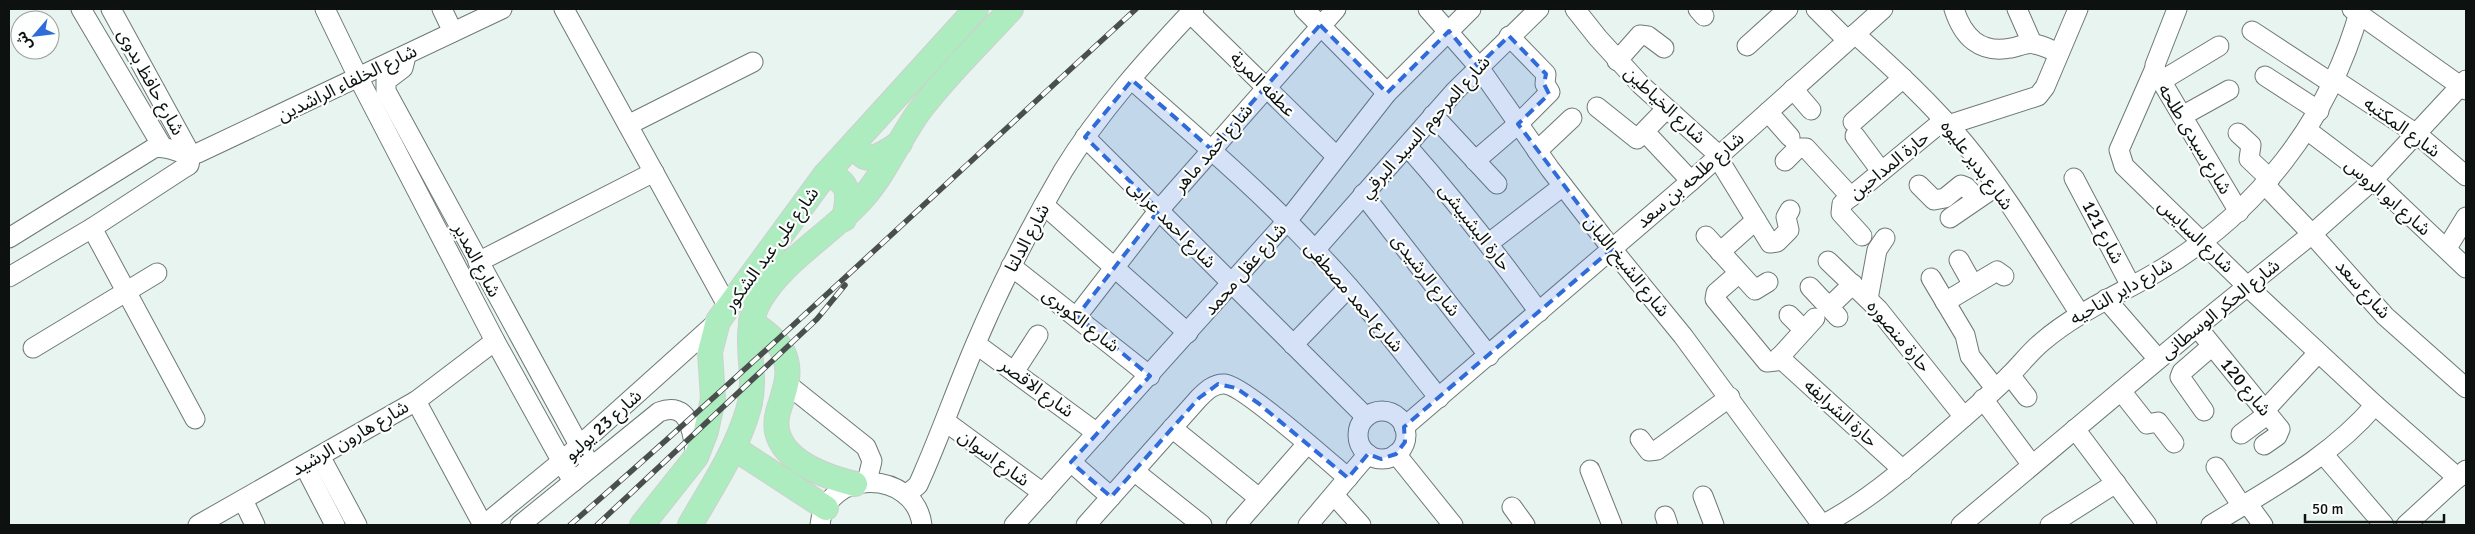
<svg xmlns="http://www.w3.org/2000/svg" width="2475" height="534" font-family="Signika,'Noto Sans Arabic',sans-serif">
<rect width="100%" height="100%" fill="#e8f4ef"/>
<g fill="none" stroke-linecap="round" stroke-linejoin="round">
<defs>
<g id="minor">
<path d="M81,9l81,137"/>
<path d="M325,9l33,68 137,264 78,141"/>
<path d="M442,9l11,23"/>
<path d="M564,9l164,298"/>
<path d="M1304,9l83,84"/>
<path d="M1428,9l50,57 72,103 62,80 71,87 139,189"/>
<path d="M1575,9l23,29 43,47 72,65 57,93 7,-1 12,-12 -3,-13 4,-7"/>
<path d="M1698,9l6,7"/>
<path d="M1816,9l31,31"/>
<path d="M1954,9c9,28 26,45 57,39 7,-1 16,-6 23,-4 8,1 17,6 25,9"/>
<path d="M2017,9l15,34"/>
<path d="M2177,9l-22,56 1,7 83,140"/>
<path d="M2352,9l114,81"/>
<path d="M1190,13l146,143"/>
<path d="M2252,31l81,53"/>
<path d="M1855,34c38,34 77,70 110,110 43,52 78,113 115,170"/>
<path d="M1747,46l41,-37"/>
<path d="M405,60l-2,8 -17,13v10l205,376"/>
<path d="M1617,61l23,-26 8,1 16,12"/>
<path d="M2155,68l-36,82 5,16 123,120 128,119 83,73"/>
<path d="M2265,76l54,35"/>
<path d="M1132,80c62,55 126,109 183,170 45,46 84,98 124,148"/>
<path d="M2335,80l83,55 48,41"/>
<path d="M2161,81l58,-35"/>
<path d="M1793,89l18,21"/>
<path d="M1597,107l40,32 29,-30"/>
<path d="M1768,112l22,25"/>
<path d="M1433,115l64,69"/>
<path d="M2182,116l47,-26"/>
<path d="M1853,122l50,-44"/>
<path d="M628,125l125,-63"/>
<path d="M1948,125l90,-29 7,-9 33,-78"/>
<path d="M2307,130l66,50 93,88"/>
<path d="M1645,132l46,49"/>
<path d="M2238,133l13,12 -2,14 21,20"/>
<path d="M1855,136l26,35"/>
<path d="M1085,137l281,280"/>
<path d="M1407,146c47,53 90,108 132,166"/>
<path d="M1537,151l35,-33"/>
<path d="M1475,161l43,-37 32,-32 -5,-8 1,-10 -37,-38"/>
<path d="M1785,161l13,-13h8l45,49"/>
<path d="M2074,178l57,108"/>
<path d="M1919,185l15,15 11,-2 16,-13 5,2 11,12"/>
<path d="M2265,185l47,49 73,82 81,72"/>
<path d="M1363,194l126,162"/>
<path d="M1044,205l144,128"/>
<path d="M1950,218l38,-26"/>
<path d="M92,228l103,191"/>
<path d="M1706,236l49,54 13,-8"/>
<path d="M1862,236l-21,-23 1,-9 102,-84"/>
<path d="M9,238l145,-90c16,-4 28,10 44,5l304,-144"/>
<path d="M1489,243l74,-57"/>
<path d="M2447,248l19,-31"/>
<path d="M1315,250l140,-159 84,-82"/>
<path d="M1720,252l36,-32"/>
<path d="M1959,260l14,25"/>
<path d="M1828,261l50,48 86,108"/>
<path d="M478,262l176,-90"/>
<path d="M1011,266l139,110"/>
<path d="M1739,273l-23,20 -1,6 52,63 9,-1 39,-43"/>
<path d="M9,277l83,-49 92,-60 5,-3 2,-10 -80,-146"/>
<path d="M1931,278l34,57 5,21 25,32"/>
<path d="M1810,287l28,30"/>
<path d="M1868,299l9,-49 8,-12"/>
<path d="M2106,299l52,60"/>
<path d="M1945,302l52,-31 7,5"/>
<path d="M1829,307l24,-23"/>
<path d="M1789,315l15,15"/>
<path d="M1077,316l82,-106 177,-201"/>
<path d="M2197,327l83,102 -3,7 -13,9"/>
<path d="M976,344l121,89"/>
<path d="M1293,345l56,-58"/>
<path d="M33,348l124,-75"/>
<path d="M1779,357l124,113"/>
<path d="M1014,372l24,-37"/>
<path d="M2010,375l17,22"/>
<path d="M787,384l79,63 6,14 -5,20"/>
<path d="M2121,391l26,33 11,-2 16,21"/>
<path d="M1983,399l49,66"/>
<path d="M416,401l67,124"/>
<path d="M2265,410l53,-57"/>
<path d="M2204,411l-24,-34 2,-5 30,-26"/>
<circle cx="1382" cy="435" r="24"/>
<path d="M946,422l97,71"/>
<path d="M1404,427l287,-246 192,-172"/>
<path d="M1172,428l87,70"/>
<path d="M2075,429l72,96"/>
<path d="M2241,434l27,-20"/>
<path d="M1640,439l9,12 8,-1 73,-53"/>
<path d="M1396,454l57,71"/>
<path d="M2324,455l60,70"/>
<path d="M320,456l37,69"/>
<path d="M1071,462l40,35"/>
<path d="M304,465l31,60"/>
<path d="M2216,467l26,39"/>
<path d="M1590,470l22,55"/>
<path d="M1134,471l68,54"/>
<path d="M906,495l12,-10 4,-9c19,-43 35,-89 54,-133 25,-59 55,-117 87,-172 36,-59 84,-112 131,-162"/>
<path d="M1334,495l27,30"/>
<path d="M1703,496l11,29"/>
<path d="M243,500l12,25"/>
<path d="M2247,503l16,22"/>
<path d="M1512,507l13,18"/>
<path d="M1665,516l3,9"/>
<path d="M198,525l218,-124 79,-60"/>
<path d="M484,525l78,-64 156,-140"/>
<path d="M520,525l139,-113c32,-12 34,23 37,45"/>
<path d="M820,525c6,-57 95,-56 102,0"/>
<path d="M1014,525l273,-304 100,-128 84,-84"/>
<path d="M1086,525l113,-127c7,-7 15,-15 26,-14 19,2 103,77 123,94"/>
<path d="M1236,525l71,-81"/>
<path d="M1308,525l60,-71"/>
<path d="M1822,525c41,-21 76,-51 111,-81 26,-23 53,-45 77,-69 11,-11 20,-23 32,-33 35,-30 76,-47 115,-70 100,-59 172,-151 203,-263"/>
<path d="M1961,525l236,-198 115,-93 61,-54 93,-100"/>
<path d="M2050,525l66,-42"/>
<path d="M2211,525c58,-36 119,-67 164,-120"/>
<path d="M2406,525l60,-55"/>
</g>
<g id="major">
<path d="M857,140c2,32 28,13 43,3"/>
<path d="M825,175c27,5 24,22 19,44"/>
<path d="M751,321c10,9 27,19 32,31 10,21 1,39 -5,60 -12,44 44,64 77,72"/>
<path d="M734,448l92,60"/>
<path d="M642,525l54,-68 10,-26 7,-32 -3,-47 8,-31 107,-146 151,-166"/>
<path d="M690,525c22,-38 47,-75 59,-118 10,-38 -10,-71 11,-107 24,-41 71,-66 102,-101 24,-27 37,-60 58,-89 27,-36 61,-68 91,-101"/>
</g>
</defs>
<use href="#minor" stroke="#6e7974" stroke-width="21"/>
<use href="#major" stroke="#cfcfcf" stroke-width="26"/>
<use href="#minor" stroke="#fff" stroke-width="19"/>
<use href="#major" stroke="#adecbf" stroke-width="24"/>
<defs>
<g id="rail">
<path d="M570,525c193,-168 378,-344 566,-516"/>
<path d="M597,525l220,-206 28,-34"/>
</g>
</defs>
<use href="#rail" stroke="#494f4d" stroke-width="5.5"/>
<use href="#rail" stroke="#fcfffe" stroke-width="4" stroke-dasharray="11" stroke-linecap="butt"/>
</g>
<path fill="#2f6bd9" fill-opacity="0.2" stroke="#2f6bd9" stroke-width="4" stroke-dasharray="10 6" stroke-linejoin="round" d="M1320,25l67,68 62,-62 29,35 31,-30 37,38 -2,10 5,10 -31,30 94,125 -208,178 1,15 -9,12 -15,5 -13,-5 -20,24 -90,-75 -22,-15 -18,-4 -19,14 -88,99 -40,-35 79,-86 -73,-60 82,-106 -74,-73 47,-57 79,69z"/>
<g text-anchor="middle" stroke-width="4.5" stroke-linejoin="round" paint-order="stroke">
<g font-size="18" fill="#0d1110" stroke="#fcfffe">
<text transform="translate(151 82) rotate(61)" y="6">شارع حافظ بدوى</text>
<text transform="translate(347 83) rotate(-26)" y="6">شارع الخلفاء الراشدين</text>
<text transform="translate(1263 84) rotate(45)" y="6">عطفه المرية</text>
<text transform="translate(1665 105) rotate(43)" y="6">شارع الخياطين</text>
<text transform="translate(1425 127) rotate(-48)" y="6">شارع المرحوم السيد البرقي</text>
<text transform="translate(2402 127) rotate(36)" y="6">شارع المكتبه</text>
<text transform="translate(2195 139) rotate(59)" y="6">شارع سيدى طلحه</text>
<text transform="translate(1213 148) rotate(-49)" y="6">شارع احمد ماهر</text>
<text transform="translate(1889 165) rotate(-39)" y="6">حارة المداحين</text>
<text transform="translate(1977 165) rotate(53)" y="6">شارع بدير عليوه</text>
<text transform="translate(1690 180) rotate(-41)" y="6">شارع طلحه بن سعد</text>
<text transform="translate(2388 197) rotate(41)" y="6">شارع ابو الروس</text>
<text transform="translate(1172 224) rotate(45)" y="6">شارع احمد عرابى</text>
<text transform="translate(1475 227) rotate(52)" y="6">حارة البشبيشى</text>
<text transform="translate(2103 232) rotate(62)" y="6">شارع 121</text>
<text transform="translate(2196 236) rotate(44)" y="6">شارع السايس</text>
<text transform="translate(1027 238) rotate(-62)" y="6">شارع الدلتا</text>
<text transform="translate(771 249) rotate(-54)" y="6">شارع على عبد الشكور</text>
<text transform="translate(477 260) rotate(62)" y="6">شارع المدير</text>
<text transform="translate(1627 266) rotate(51)" y="6">شارع الشيخ اللبان</text>
<text transform="translate(1245 269) rotate(-49)" y="6">شارع عقل محمد</text>
<text transform="translate(1426 275) rotate(52)" y="6">شارع الرشيدى</text>
<text transform="translate(2363 289) rotate(48)" y="6">شارع سعد</text>
<text transform="translate(2121 291) rotate(-30)" y="6">شارع داير الناحيه</text>
<text transform="translate(1354 297) rotate(49)" y="6">شارع احمد مصطفى</text>
<text transform="translate(2220 309) rotate(-39)" y="6">شارع الحكر الوسطانى</text>
<text transform="translate(1081 320) rotate(38)" y="6">شارع الكوبرى</text>
<text transform="translate(1899 336) rotate(50)" y="6">حارة منصوره</text>
<text transform="translate(2246 387) rotate(51)" y="6">شارع 120</text>
<text transform="translate(1037 388) rotate(36)" y="6">شارع الاقصر</text>
<text transform="translate(1841 413) rotate(42)" y="6">حارة الشرايفه</text>
<text transform="translate(603 425) rotate(-42)" y="6">شارع 23 يوليو</text>
<text transform="translate(350 438) rotate(-30)" y="6">شارع هارون الرشيد</text>
<text transform="translate(994 458) rotate(36)" y="6">شارع اسوان</text>
</g>
</g>
<rect width="2475" height="534" fill="none" stroke="#0d1110" stroke-width="20"/>
<g transform="translate(35 35) rotate(242)"><circle r="24" fill="#fcfffe" stroke="#9ca09f"/>
<path d="M0-4L9 19L0 12L-9 19Z" fill="#2f6bd9"/>
<text y="-8" font-size="14" font-weight="bold" text-anchor="middle" fill="#0d1110">ش</text>
</g>
<path d="M2305 514v8h139v-8" fill="none" stroke="#0d1110" stroke-width="2.5"/>
<text x="2312" y="514" font-size="15" fill="#0d1110" stroke="#fcfffe" stroke-width="4" paint-order="stroke">50 m</text>
</svg>
